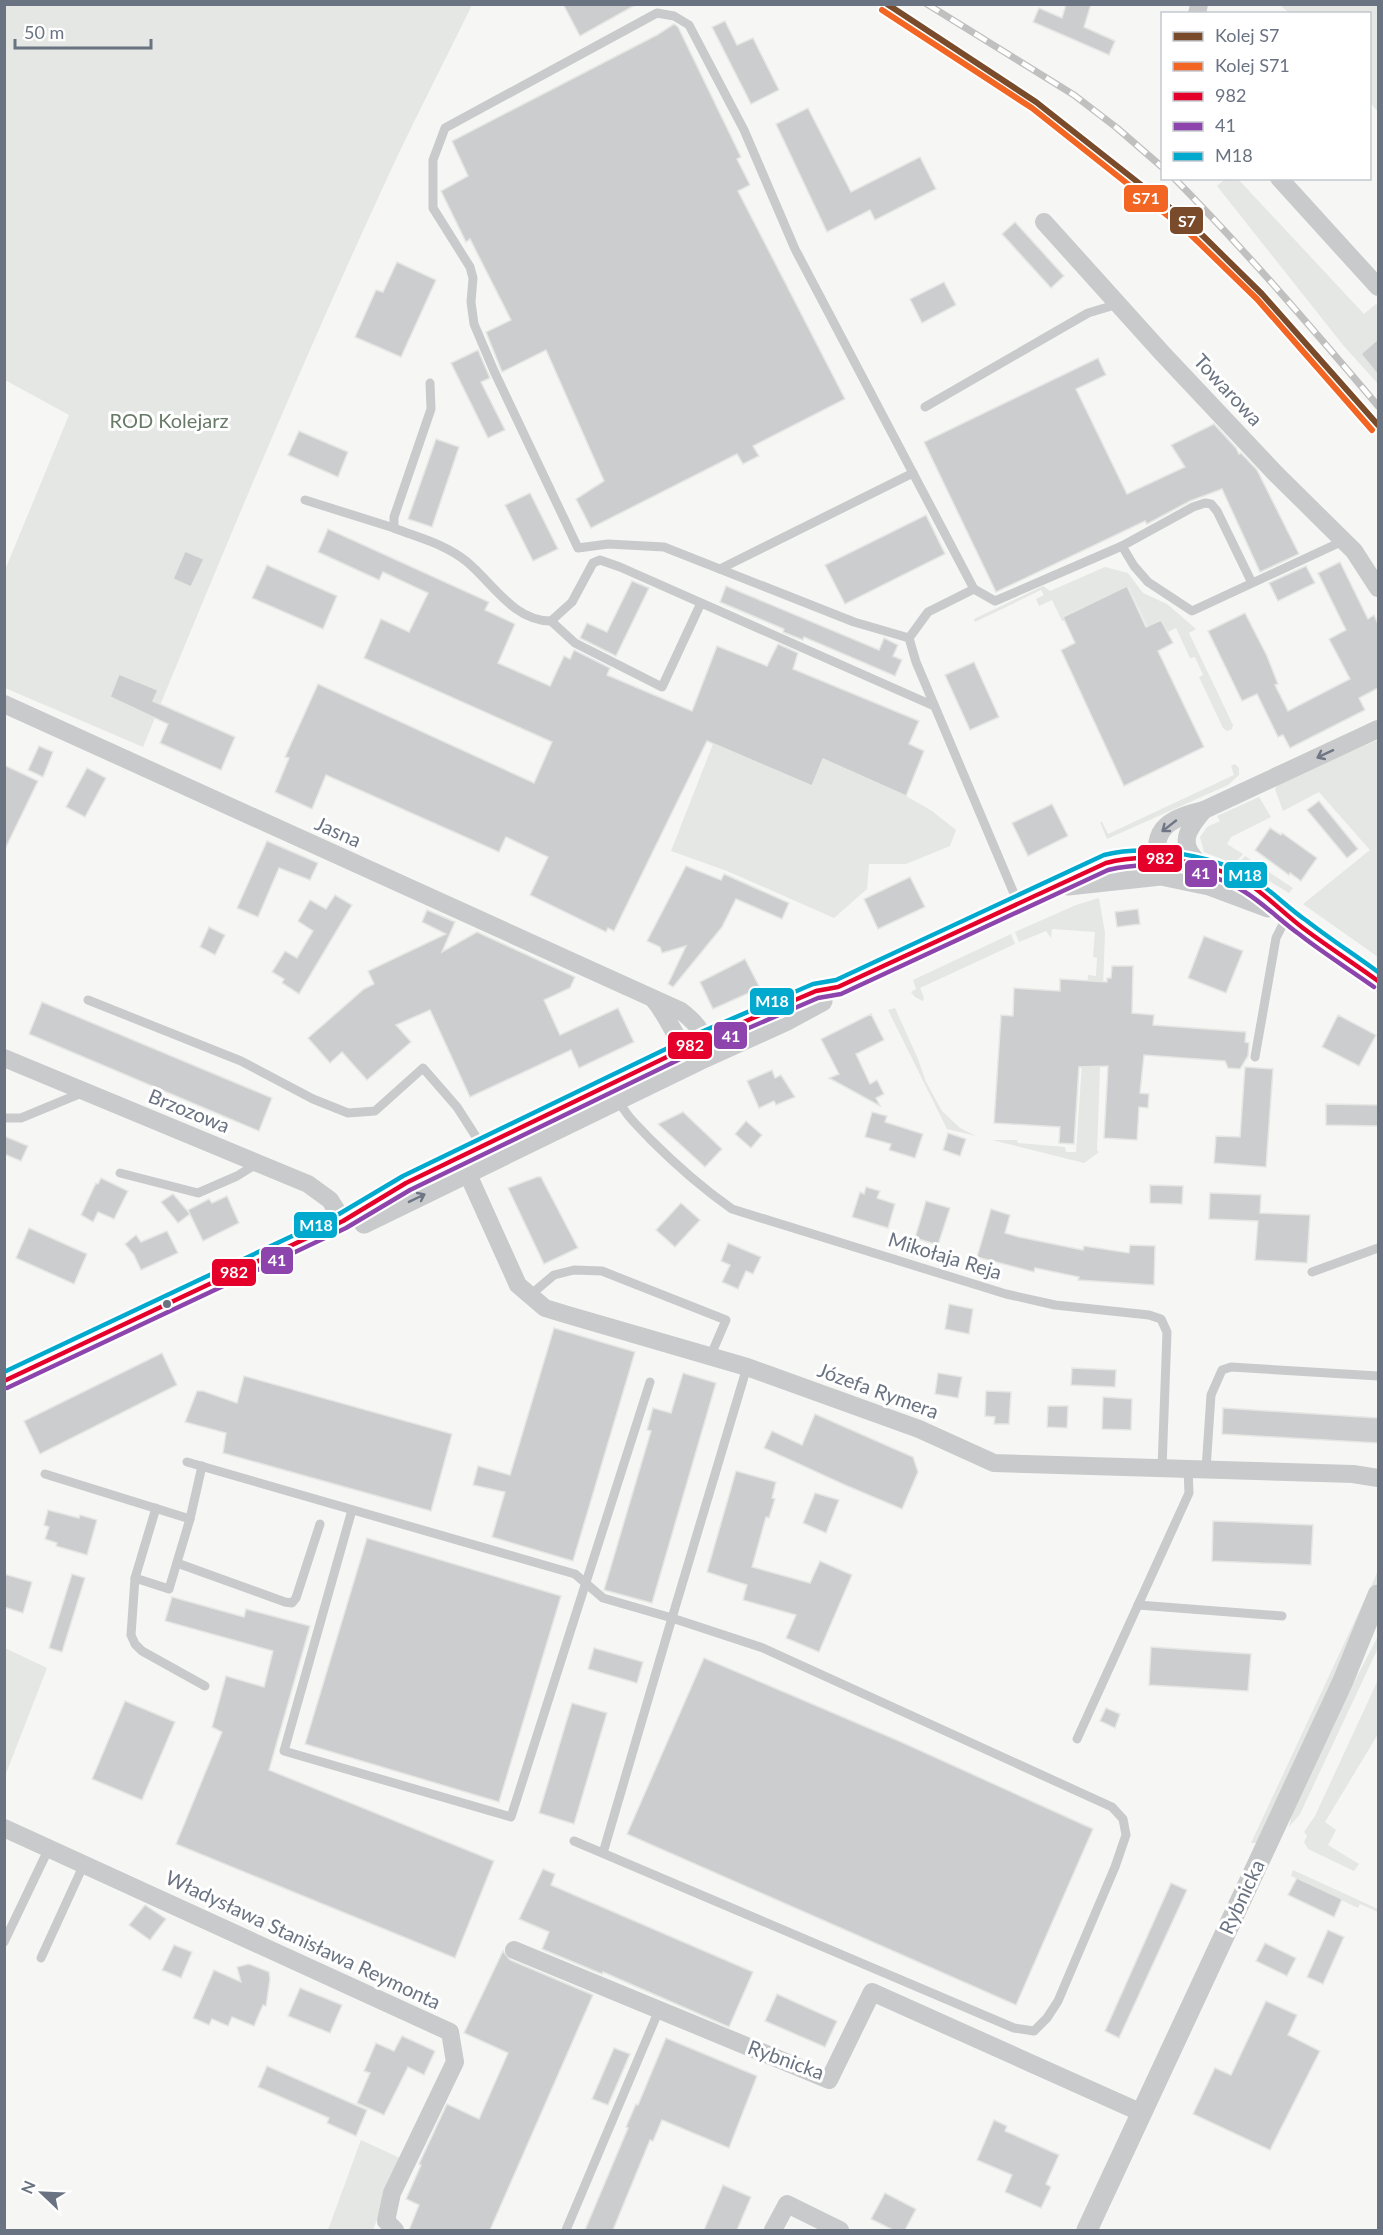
<svg xmlns="http://www.w3.org/2000/svg" width="1383" height="2235" font-family="Lato,sans-serif">
<rect width="100%" height="100%" fill="#f6f6f5"/>
<g fill="#e4e7e3">
<path d="M4,5h468c-31,63 -64,127 -93,191 -84,182 -160,366 -236,551l-138,-59v-118l64,-155 -64,-35z"/>
<path d="M1280,5h98v107l-8,-10v-88l-81,-1z"/>
<path d="M1225,179h13l126,135 12,-10 2,3v32l-17,15 17,21v9l-35,-39 -126,-159z"/>
<path d="M1105,567l23,6 15,20 24,11 29,25 -7,4 44,92 -1,4 -5,2 -4,-3 -24,-51 4,-2 -8,-18 -5,1 -14,-30 -8,4 -7,-13 -14,7 -19,-40 -65,30 2,5h-3l-10,-21 -13,6 -3,-7 8,-4 -3,-5 -66,32 -1,-3 69,-33 7,5z"/>
<path d="M1378,740v217l-75,-53 67,-54 -51,-58 -36,19 -8,-22 4,-7z"/>
<path d="M713,744l98,42 12,-27 83,37 26,15 24,19 -6,16 -44,18h-37l-2,25 -33,29 -107,-47 -56,-20z"/>
<path d="M1235,764l4,4v7l-11,10 -121,54 -7,-17h2l6,12 126,-59 -3,-9z"/>
<path d="M1259,797l12,20 -40,20 -4,7 16,10 -9,10 -30,-12 -4,-15 7,-10 13,-6 -3,-5z"/>
<path d="M1245,856l48,32 -4,5 -28,-17 -24,-11z"/>
<path d="M1099,898l6,35 -8,217 2,2 -15,11 -92,-23h25l1,3 47,4 1,5h10l12,-177 8,1 1,-18 -4,-1 2,-25 -43,-3 -1,9 -5,-7 -27,11 -4,-10 61,-27z"/>
<path d="M1011,934l4,10 -95,44 4,10 -1,3 -8,-4 -4,-5 5,-3 -3,-9z"/>
<path d="M895,1008l23,51 8,23 16,29 18,17 16,8 -29,-7 -59,-119z"/>
<path d="M1378,1571v11l-121,261h-6z"/>
<path d="M1378,1636v12l-78,166 -11,13 3,-13 55,-118z"/>
<path d="M5,1648l42,20 -42,108z"/>
<path d="M1378,1680v54l-53,88 11,8 -8,15 31,19 -5,7 -46,-22 -4,-7 3,-6 -3,-4 11,-16z"/>
<path d="M1293,1870l85,39v3l-18,-8 -2,4 -67,-32z"/>
<path d="M361,2140l39,18 -27,72h-45z"/>
</g>
<g fill="#cccdce" stroke="#e6e6e4" stroke-width="1.5">
<path d="M563,4h74l-57,32z"/>
<path d="M1066,4h25l-7,23 31,14 -6,14 -76,-33 6,-14 23,10z"/>
<path d="M725,21l12,24 16,-7 26,52 -28,14 -39,-77z"/>
<path d="M674,24l4,3 63,130 -4,2 13,26 -12,6 107,208 -92,47 6,10 -16,8 -6,-10 -146,74 -15,-29 28,-18 -58,-131 -44,22 -16,-40 25,-12 -41,-81 -4,3 -25,-51 27,-15 -16,-35 205,-106z"/>
<path d="M808,108l43,84 69,-35 16,32 -61,31 -5,-10 -43,22 -51,-108z"/>
<path d="M1015,222l49,54 -13,12 -49,-54z"/>
<path d="M397,262l39,18 -35,77 -46,-20 21,-47 7,2z"/>
<path d="M944,282l12,23 -34,18 -12,-24z"/>
<path d="M1378,339v36l-17,-21z"/>
<path d="M478,350l12,28 -9,4 24,48 -17,8 -37,-75z"/>
<path d="M1098,358l8,17 -30,14 51,105 58,-27 -14,-22 43,-21 22,24 3,6 2,-1 16,17 42,84 -39,18 -38,-83 -32,12 -43,23 -2,-3 -149,71 -72,-150z"/>
<path d="M299,431l49,21 -10,25 -50,-22z"/>
<path d="M436,439l23,8 -27,80 -24,-8z"/>
<path d="M530,493l28,56 -25,12 -28,-56z"/>
<path d="M926,515l19,39 -100,50 -20,-39z"/>
<path d="M328,529l161,73 -4,8 30,14 -17,39 52,23 14,-30 6,3 4,-9 36,18 -3,7 85,36 25,-65 50,20 11,-22 20,9 -5,16 126,52 -10,23 15,7 -18,45 -83,-37 -11,27 -105,-45 -93,190 -6,-3 -2,4 -76,-37 18,-38 -42,-20 -7,15 -173,-77 -14,34 -37,-17 14,-34 -4,-1 33,-73 216,99 18,-41 -188,-84 17,-39 28,13 19,-39 -45,-21 -4,8 -61,-28z"/>
<path d="M185,551l19,8 -13,28 -18,-8z"/>
<path d="M1340,562l28,57 6,-4 4,9v64l-19,10 6,12 -75,38 -7,-13 -5,2 -21,-43 -15,7 -34,-70 37,-18 22,43 11,28 -3,1 13,26 62,-32 -21,-40 17,-9 -28,-57z"/>
<path d="M267,565l70,31 -14,33 -71,-31z"/>
<path d="M1306,566l9,17 -37,18 -9,-18z"/>
<path d="M632,581l17,7 -33,68 -36,-18 7,-15 20,9z"/>
<path d="M726,586l153,64 5,-12 14,7 -5,11 9,4 -7,16 -91,-39 -1,3 -20,-8 1,-3 -64,-27z"/>
<path d="M1127,586l19,41 15,-7 12,23 -15,8 46,96 -80,39 -63,-136 14,-7 -12,-26z"/>
<path d="M974,662l25,55 -29,13 -25,-55z"/>
<path d="M119,674l39,16 -5,11 82,36 -14,33 -61,-27 8,-19 -58,-27z"/>
<path d="M39,746l14,6 -10,25 -15,-7z"/>
<path d="M4,765l34,16 -34,70z"/>
<path d="M87,768l19,10 -21,39 -19,-10z"/>
<path d="M1319,801l39,48 -11,9 -40,-48z"/>
<path d="M1052,804l16,32 -40,20 -16,-33z"/>
<path d="M1270,828l11,7 1,-2 35,25 -16,23 -11,-8 -1,2 -34,-25z"/>
<path d="M267,841l51,22 -8,17 -31,-12 -21,49 -21,-9z"/>
<path d="M686,866l35,14 3,-6 65,29 -7,16 -46,-20 -14,28 -49,60 -5,-3 18,-38 -24,7 -2,-6 -13,-6z"/>
<path d="M910,877l15,30 -47,22 -14,-30z"/>
<path d="M335,895l17,10 -53,89 -17,-11 2,-4 -12,-7 13,-21 12,7 16,-27 -15,-10 12,-21 16,9z"/>
<path d="M1138,909l2,15 -23,3 -2,-15z"/>
<path d="M427,910l28,12 -13,30 35,-20 98,45 -5,11 -26,12 16,35 58,-27 16,34 -55,26 -8,-18 -101,47 -40,-87 -34,15 15,17 -44,38 -25,-28 -12,11 -22,-25 56,-49 10,-5 -6,-13 78,-37 -24,-12z"/>
<path d="M209,927l16,8 -10,20 -15,-8z"/>
<path d="M1204,936l39,15 -17,42 -38,-15z"/>
<path d="M745,959l15,29 -47,21 -13,-27z"/>
<path d="M1112,966h21l-1,47 22,2 -1,10 93,7 -1,10 4,1 -1,13 -8,13 -12,-1 -3,-7 -81,-6 -4,38 9,1 -1,14 -9,-1 -2,33 -33,-2 4,-72 -29,1 -5,77 -15,-1 1,-16 -66,-4 7,-108 12,1 1,-28 46,3v-12l47,3v-4h4z"/>
<path d="M42,1002l230,96 -13,33 -230,-97z"/>
<path d="M871,1014l13,26 -28,14 14,30 7,-4 7,14 -8,4 4,8 -51,-28 10,-4 -18,-35z"/>
<path d="M1338,1015l38,20 -17,31 -37,-19z"/>
<path d="M1245,1067l28,2 -7,98 -52,-4 2,-27 24,1z"/>
<path d="M772,1070l3,8 6,-3 14,22 -19,8 -2,-4 -15,7 -12,-27z"/>
<path d="M1326,1104l52,1v21l-52,-1z"/>
<path d="M683,1112l39,37 -17,18 -47,-43z"/>
<path d="M872,1112l15,4 -2,6 38,12 -8,24 -26,-8 2,-6 -26,-7z"/>
<path d="M746,1121l16,14 -11,13 -16,-14z"/>
<path d="M948,1133l18,6 -6,17 -17,-6z"/>
<path d="M4,1136l24,10 -7,15 -17,-7z"/>
<path d="M537,1177h4l37,71 -34,16 -36,-76z"/>
<path d="M101,1178l27,13 -14,28 -16,-7 -5,10 -12,-7 15,-32 2,1z"/>
<path d="M1150,1185l33,1 -1,18 -32,-1z"/>
<path d="M866,1187l14,4 -3,7 18,6 -7,24 -36,-11 8,-25 4,2z"/>
<path d="M1210,1193l51,2 -1,18 50,2 -3,48 -52,-3 3,-39 -49,-2z"/>
<path d="M173,1194l17,20 -12,9 -17,-21z"/>
<path d="M227,1196l12,27 -36,18 -15,-31 21,-11 3,4z"/>
<path d="M926,1201l24,7 -12,37 -23,-7z"/>
<path d="M681,1203l19,17 -25,27 -19,-17z"/>
<path d="M991,1209l19,6 -5,18 14,4 64,13 1,-4 45,7 1,-8 25,1 -1,39 -76,-5 1,-3 -44,-9 -1,4 -57,-15z"/>
<path d="M29,1228l58,26 -13,30 -58,-26z"/>
<path d="M167,1231l11,22 -37,17 -7,-15 -9,-11 11,-9 5,7z"/>
<path d="M728,1243l33,14 -8,17 -7,-3 -8,18 -16,-7 8,-17 -9,-4z"/>
<path d="M949,1304l24,5 -4,25 -24,-5z"/>
<path d="M554,1328l81,24 -62,209 -81,-24 13,-45 -32,-7 5,-19 32,9z"/>
<path d="M162,1353l15,32 -137,69 -16,-33z"/>
<path d="M1072,1368l44,2 -1,17 -44,-2z"/>
<path d="M683,1373l33,10 -64,220 -48,-13 47,-159 -4,-1 6,-22 18,5z"/>
<path d="M938,1373l24,4 -4,21 -23,-4z"/>
<path d="M244,1376l208,58 -21,77 -208,-58 3,-20 -41,-11 12,-31h6l34,12z"/>
<path d="M986,1391l25,1 -2,32h-15l1,-7 -10,-1z"/>
<path d="M1103,1397l29,2 -1,31 -29,-1z"/>
<path d="M1048,1406h20l-1,22 -20,-1z"/>
<path d="M1223,1408l155,10v25l-156,-9z"/>
<path d="M815,1414l98,43 5,15 -16,37 -57,-24 -81,-37 8,-17 30,14z"/>
<path d="M736,1471l40,11 -4,16 3,1 -6,19 -3,-1 -14,50 58,16 10,-22 32,14 -33,77 -33,-14 10,-23 -53,-15 4,-15 -40,-13z"/>
<path d="M815,1493l24,7 -13,33 -23,-10z"/>
<path d="M48,1510l31,8 1,-3 17,5 -10,35 -31,-9 1,-3 -12,-4 4,-12 -5,-2z"/>
<path d="M1213,1521l100,4 -2,40 -99,-4z"/>
<path d="M367,1538l194,58 -62,206 -194,-58z"/>
<path d="M4,1574l28,8 -9,31 -19,-6z"/>
<path d="M72,1574l13,4 -23,74 -13,-4z"/>
<path d="M172,1597l72,20 2,-8 64,17 -41,144 225,91 -39,97 -279,-114 46,-112 -10,-5 14,-51 38,11 9,-36 -108,-30z"/>
<path d="M1151,1647l100,7 -3,37 -99,-6z"/>
<path d="M594,1648l49,14 -6,21 -49,-14z"/>
<path d="M704,1658l195,83 194,88 -77,176 -389,-171z"/>
<path d="M125,1701l50,21 -33,78 -50,-21z"/>
<path d="M572,1703l35,10 -33,111 -35,-11z"/>
<path d="M1106,1708l14,6 -5,14 -15,-7z"/>
<path d="M543,1869l12,5 -4,11 202,87 -24,55 -126,-55 -1,2 -60,-25 7,-17 -30,-13z"/>
<path d="M1297,1878l45,21 -8,18 -46,-22z"/>
<path d="M1171,1883l16,7 -68,148 -14,-7z"/>
<path d="M145,1905l21,14 -16,21 -21,-15z"/>
<path d="M1328,1930l16,7 -21,47 -16,-7z"/>
<path d="M1265,1943l31,15 -9,18 -31,-15z"/>
<path d="M174,1945l18,7 -11,26 -19,-8z"/>
<path d="M503,1951l7,9 83,35 -103,235h-81l10,-25 -13,-6 15,-34 -2,-1 28,-60 32,15 29,-66 -44,-20z"/>
<path d="M249,1964l20,8 1,7 -4,27 -3,-1 -9,21 -22,-9 -4,9 -16,-7 -3,6 -16,-7 21,-48 27,12 -4,-15z"/>
<path d="M300,1988l42,17 -12,28 -42,-17z"/>
<path d="M777,1994l60,27 -12,26 -60,-26z"/>
<path d="M1266,2001l31,14 -9,20 32,16 -50,99 -77,-36 22,-46 16,7z"/>
<path d="M402,2036l33,15 -11,24 -16,-8 -24,48 -27,-12 13,-30 -6,-2 12,-28 18,8z"/>
<path d="M666,2038l91,38 -28,72 -67,-28 -9,21 -3,-1 -37,90h-28l43,-102 -2,-1 10,-23 2,1z"/>
<path d="M614,2048l16,6 -22,51 -16,-6z"/>
<path d="M267,2066l100,44 -11,26 -29,-13 2,-5 -71,-31z"/>
<path d="M994,2120l13,6 -2,5 54,24 -13,29 5,3 -10,21 -36,-16 7,-17 -35,-15z"/>
<path d="M723,2185l28,12 -14,33h-33z"/>
<path d="M885,2193l31,16 -11,21h-12l-22,-11z"/>
</g>
<g fill="none" stroke-linecap="round" stroke-linejoin="round">
<g stroke="#c9cacb" stroke-width="9">
<path d="M430,383l1,26 -37,108v11c25,10 51,16 72,33 26,21 47,60 85,60l21,-19 21,-39 7,-3 20,7 314,139"/>
<path d="M925,407l163,-94 30,-9"/>
<path d="M305,500l89,28"/>
<path d="M720,569l193,-96"/>
<path d="M1252,583l-35,-72 -6,-7 -6,-1 -12,4 -71,39 12,20 14,16 44,29 151,-70"/>
<path d="M974,589l21,12 127,-55"/>
<path d="M551,621l24,22 87,44 39,-84"/>
<path d="M909,638l-55,-16 -190,-75 -56,-3 -30,4 -84,-177 -20,-47 -3,-22 2,-24 -3,-11 -37,-59v-48l12,-32 212,-115 17,3 15,9 55,105 51,119 179,340 -46,23 -19,26 7,24 102,241"/>
<path d="M88,1000l153,61 72,38 35,14 27,-2 48,-43 34,39 25,39"/>
<path d="M1255,1057l21,-119 11,-22"/>
<path d="M618,1099c7,16 20,27 32,40 26,26 52,49 82,70l274,85 49,11 94,10 12,4 6,13 -5,136"/>
<path d="M4,1118h17l63,-26"/>
<path d="M120,1173l78,20 39,-17 21,-13"/>
<path d="M1312,1272l66,-24"/>
<path d="M529,1296l25,-21 20,-5 28,1 124,49 -16,37"/>
<path d="M187,1462l388,112 28,24 69,20 75,-251"/>
<path d="M1206,1469l5,-74 11,-25 9,-3 147,9"/>
<path d="M45,1474l145,45"/>
<path d="M156,1508l-21,70 34,11 21,-70 12,-53"/>
<path d="M352,1510l-68,241 227,66 139,-435"/>
<path d="M177,1563l108,39 7,1 4,-5 24,-74"/>
<path d="M135,1578l-4,57 4,9 7,7 63,35"/>
<path d="M1138,1605l144,11"/>
<path d="M1077,1739l112,-246 -1,-24"/>
<path d="M574,1841l440,187 20,3 13,-13 11,-17 57,-134 11,-32 -3,-16 -11,-12 -349,-159 -91,-30 -69,235"/>
<path d="M4,1942l45,-94"/>
<path d="M41,1958l43,-94"/>
<path d="M566,2230l93,-220"/>
</g>
<g stroke="#c9cacb" stroke-width="18">
<path d="M1197,14l2,-10"/>
<path d="M1279,178l99,109"/>
<path d="M1044,222l119,132 113,120 78,77 24,37"/>
<path d="M4,704l677,307c18,14 28,25 18,49 -24,-15 -27,-39 -45,-60"/>
<path d="M1200,864c-23,-20 -13,-34 4,-54"/>
<path d="M1160,872c-11,-41 5,-53 44,-62l174,-81"/>
<path d="M4,1058l304,126 22,16 13,21"/>
<path d="M462,1161l56,124 27,23 23,7 179,52 172,62 75,34 359,11 25,4"/>
<path d="M4,1828l446,204 5,30 -63,131 -6,28 9,9"/>
<path d="M514,1950l315,130 43,-88 270,121"/>
<path d="M773,2230l14,-26 53,26"/>
</g>
<g stroke="#c9cacb" stroke-width="21">
<path d="M1068,885l93,-10 48,10 59,22"/>
<path d="M364,1223l335,-163 86,-39 37,-20"/>
<path d="M4,1381l339,-160 63,-38 298,-144 112,-48 22,-4c73,-34 147,-66 219,-101 22,-11 42,-25 67,-27 40,-3 79,4 115,21 19,8 27,20 43,32 31,25 64,46 96,69"/>
<path d="M1087,2230l256,-549 35,-86"/>
</g>
<defs>
<g id="rail">
<path d="M927,4l147,91 43,33 45,39"/>
<path d="M1174,178c72,73 138,150 204,228"/>
</g>
</defs>
<use href="#rail" stroke="#c0c0c1" stroke-width="7"/>
<use href="#rail" stroke="#fff" stroke-width="4.5" stroke-dasharray="14" stroke-linecap="butt"/>
<defs>
<path id="bus-1" d="M4,1381l339,-160 63,-38 298,-144 112,-48 22,-4 268,-124c44,-12 109,-1 147,24 17,12 33,28 50,41 24,18 50,35 75,53"/>
<path id="bus-2" d="M7,1388l339,-160 64,-38 297,-144 111,-48 23,-4 267,-124c43,-11 100,-1 137,22 19,12 36,29 54,42 24,19 50,35 75,53"/>
<path id="bus-3" d="M4,1372l335,-158 64,-38 298,-144 112,-48 23,-4 268,-125c46,-11 113,0 152,26 18,12 33,28 51,40 23,18 48,34 71,51"/>
</defs>
<use href="#bus-1" stroke="#fff" stroke-width="9"/>
<use href="#bus-2" stroke="#fff" stroke-width="9"/>
<use href="#bus-3" stroke="#fff" stroke-width="9"/>
<use href="#bus-1" stroke="#e4002b" stroke-width="4.5"/>
<use href="#bus-2" stroke="#8e44ad" stroke-width="4.5"/>
<use href="#bus-3" stroke="#00a9ce" stroke-width="4.5"/>
<defs>
<path id="rail-1" d="M887,4l149,98 156,123 70,69 116,131"/>
<path id="rail-2" d="M882,10l150,98 155,123 70,68 115,131"/>
</defs>
<use href="#rail-1" stroke="#fff" stroke-width="10"/>
<use href="#rail-2" stroke="#fff" stroke-width="10"/>
<use href="#rail-1" stroke="#7a4b2a" stroke-width="6"/>
<use href="#rail-2" stroke="#f26522" stroke-width="6"/>
</g>
<defs><path id="oneway-shaft" d="M-6 0H5M1.5-3L5.5 0L1.5 3" fill="none" stroke-width="1.6" stroke-linecap="round" stroke-linejoin="round" transform="scale(1.5)"/></defs>
<g stroke="#6f7786">
<use href="#oneway-shaft" transform="translate(1325 754) rotate(155)"/>
<use href="#oneway-shaft" transform="translate(1169 826) rotate(142)"/>
<use href="#oneway-shaft" transform="translate(417 1198) rotate(-26)"/>
</g>
<circle fill="#6a7382" stroke="#fff" stroke-width="2" cx="167" cy="1304" r="5"/>
<g text-anchor="middle" stroke-width="6" stroke-linejoin="round" paint-order="stroke">
<g font-size="20" fill="#6a7382" stroke="#fff">
<text transform="translate(1228 390) rotate(47)" y="7">Towarowa</text>
<text transform="translate(338 832) rotate(24)" y="7">Jasna</text>
<text transform="translate(189 1111) rotate(22)" y="7">Brzozowa</text>
<text transform="translate(945 1256) rotate(17)" y="7">Mikołaja Reja</text>
<text transform="translate(878 1391) rotate(20)" y="7">Józefa Rymera</text>
<text transform="translate(1242 1897) rotate(-65)" y="7">Rybnicka</text>
<text transform="translate(303 1940) rotate(25)" y="7">Władysława Stanisława Reymonta</text>
<text transform="translate(786 2060) rotate(20)" y="7">Rybnicka</text>
</g>
<g font-size="20" fill="#687a68" stroke="#fff">
<text x="169" y="428">ROD Kolejarz</text>
</g>
</g>
<g stroke="#fff" stroke-width="2">
<rect x="1123" y="184" width="46" height="29" rx="6" fill="#f26522"/>
<rect x="1169" y="206" width="35" height="29" rx="6" fill="#7a4b2a"/>
<rect x="1137" y="844" width="46" height="29" rx="6" fill="#e4002b"/>
<rect x="1184" y="859" width="34" height="29" rx="6" fill="#8e44ad"/>
<rect x="1223" y="861" width="45" height="28" rx="6" fill="#00a9ce"/>
<rect x="749" y="987" width="46" height="29" rx="6" fill="#00a9ce"/>
<rect x="713" y="1021" width="35" height="29" rx="6" fill="#8e44ad"/>
<rect x="667" y="1031" width="46" height="29" rx="6" fill="#e4002b"/>
<rect x="293" y="1211" width="45" height="28" rx="6" fill="#00a9ce"/>
<rect x="260" y="1246" width="34" height="29" rx="6" fill="#8e44ad"/>
<rect x="211" y="1258" width="46" height="29" rx="6" fill="#e4002b"/>
</g>
<g font-size="16" text-anchor="middle" font-weight="bold" fill="#fff">
<text x="1146" y="204">S71</text>
<text x="1187" y="227">S7</text>
<text x="1160" y="864">982</text>
<text x="1201" y="879">41</text>
<text x="1245" y="881">M18</text>
<text x="772" y="1007">M18</text>
<text x="731" y="1042">41</text>
<text x="690" y="1051">982</text>
<text x="316" y="1231">M18</text>
<text x="277" y="1266">41</text>
<text x="234" y="1278">982</text>
</g>
<rect width="1383" height="2235" fill="none" stroke="#6a7382" stroke-width="12"/>
<rect x="1161" y="12" width="210" height="168" fill="#ffffff" stroke="#c3c7cd" stroke-width="1.5"/>
<rect x="1173" y="32" width="30" height="9" fill="#7a4b2a" stroke="#c3c7cd" stroke-width="1.5"/>
<text x="1215" y="42" font-size="18" fill="#6a7382">Kolej S7</text>
<rect x="1173" y="62" width="30" height="9" fill="#f26522" stroke="#c3c7cd" stroke-width="1.5"/>
<text x="1215" y="72" font-size="18" fill="#6a7382">Kolej S71</text>
<rect x="1173" y="92" width="30" height="9" fill="#e4002b" stroke="#c3c7cd" stroke-width="1.5"/>
<text x="1215" y="102" font-size="18" fill="#6a7382">982</text>
<rect x="1173" y="122" width="30" height="9" fill="#8e44ad" stroke="#c3c7cd" stroke-width="1.5"/>
<text x="1215" y="132" font-size="18" fill="#6a7382">41</text>
<rect x="1173" y="152" width="30" height="9" fill="#00a9ce" stroke="#c3c7cd" stroke-width="1.5"/>
<text x="1215" y="162" font-size="18" fill="#6a7382">M18</text>
<g transform="translate(42 2193) rotate(293)" stroke="#ffffff" stroke-width="4.5" paint-order="stroke">
<path d="M0-4.5L10 22L0 15L-10 22Z" fill="#6a7382"/>
<text y="-9" font-size="16" font-weight="bold" text-anchor="middle" fill="#6a7382">N</text>
</g>
<path d="M15 39v9h136v-9" fill="none" stroke="#6a7382" stroke-width="3"/>
<text x="24" y="39" font-size="18" fill="#6a7382" stroke="#ffffff" stroke-width="4.5" paint-order="stroke">50 m</text>
</svg>
